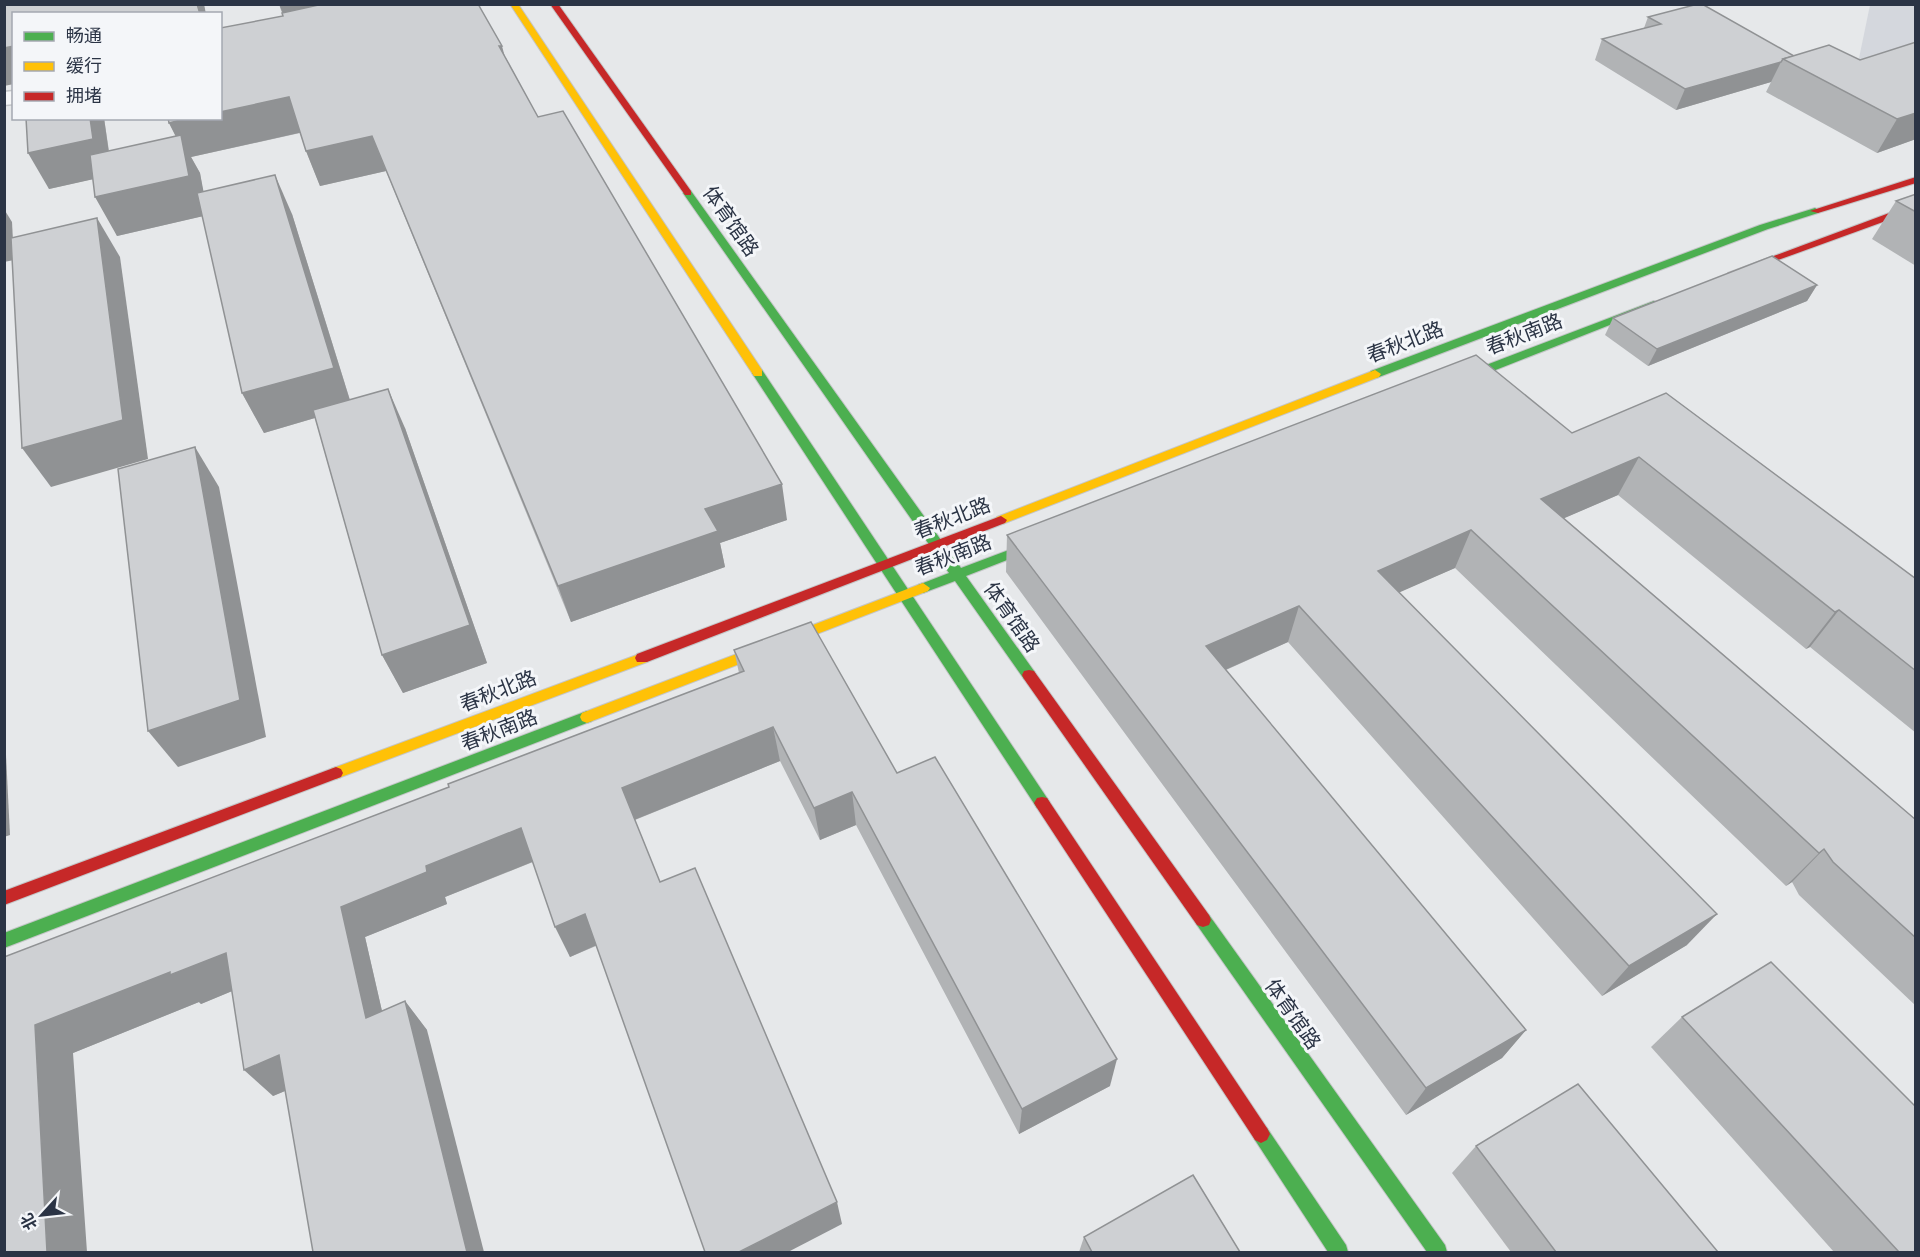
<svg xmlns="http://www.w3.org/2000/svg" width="1920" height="1257" font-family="'Sofia Sans Condensed','Noto Sans SC',sans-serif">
<rect width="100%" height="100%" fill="#e6e8ea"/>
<path fill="#d4d7dd" d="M1870,5h45v94l-58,-31z"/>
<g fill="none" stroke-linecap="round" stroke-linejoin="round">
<defs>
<path id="street" d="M14,91v13l-10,1v-13z"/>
<g id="fast">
<path d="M688,190l3,1 270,377 82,-31h8l2,3 -2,3 -85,33 68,95 2,4 -2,4h-10l-69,-98 -32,12 -5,-2 -2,-3 2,-3 31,-12 -266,-380z"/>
<path d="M1815,208l5,3 -2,2 -50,16 -389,148 -4,1 -6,-4 2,-3 389,-146z"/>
<path d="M1654,301l5,3 -1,2 -203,80 -4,1 -6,-4 2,-3z"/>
<path d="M758,369l4,1 285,428 3,5 -3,5 -5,1 -5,-1 -285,-435z"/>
<path d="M587,711l5,2 2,4 -2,4 -588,227v-15z"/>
<path d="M1203,913l6,2 236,330 2,7h-20l-230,-327 -2,-5 2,-5z"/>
<path d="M1261,1125l6,3 79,117 2,7h-20l-73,-112 -3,-6 3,-6z"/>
</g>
<g id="slow">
<path d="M510,4h8l244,366v6h-8z"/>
<path d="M1375,370l6,4 -2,3 -374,146 -4,1 -6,-4 2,-3z"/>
<path d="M923,583l7,5 -2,3 -336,130 -5,2 -5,-2 -2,-4 2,-4z"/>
<path d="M642,653l5,1 2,4 -2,4 -306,115 -5,2 -5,-2 -2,-4 2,-4z"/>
</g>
<g id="jam">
<path d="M550,4h8l133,187v4h-6z"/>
<path d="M1916,177v6l-98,30 -8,-2z"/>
<path d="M1916,203v7l-179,65h-8l-1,-2z"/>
<path d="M1001,516l6,4 -2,3 -358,139h-10l-2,-4 2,-4z"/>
<path d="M1029,670l5,1 175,244 2,5 -2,5 -6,2 -6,-2 -173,-246 -2,-4 2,-4z"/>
<path d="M336,767l5,2 2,4 -2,4 -337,128v-14z"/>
<path d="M1042,797l5,1 220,330 3,6 -3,6 -6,3 -6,-3 -218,-332 -3,-5 3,-5z"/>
</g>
</defs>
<use href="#street" stroke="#c4c6c8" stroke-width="3"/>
<use href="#fast" stroke="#c4c6c8" stroke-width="2"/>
<use href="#slow" stroke="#c4c6c8" stroke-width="2"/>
<use href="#jam" stroke="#c4c6c8" stroke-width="2"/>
<use href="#street" fill="#f5f6f7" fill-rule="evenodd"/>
<use href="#fast" fill="#4caf50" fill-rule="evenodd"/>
<use href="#slow" fill="#ffc107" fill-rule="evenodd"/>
<use href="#jam" fill="#c62828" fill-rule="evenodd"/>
</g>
<g fill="#b1b3b5">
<path d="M279,4l227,54 32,59 249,403 -67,23 5,24 -154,55 -185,-451 -66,15 -14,-35 -6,-18 -109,24 9,16 3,19 89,22 58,186 55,28 82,235 -84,30 -21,-38 -67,-237 -51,15 -22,-40 -39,-177 -86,20 -24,-57 -44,10 -23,-71h78l5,33 67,-15 -7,-13 114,-107z"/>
<path d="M1648,17l146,39 35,-11 87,94 -39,14 -111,-61 5,-10 -95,28 -81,-50 7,-21 42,-11z"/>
<path d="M1916,194v72l-44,-27 24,-38z"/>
<path d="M1817,285l-10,16 -159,65 -43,-31 8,-17z"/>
<path d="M1666,393l250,186v154l-106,-86 -4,2 -188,-154 -54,23 352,302v186l-117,-111 -7,-13 -6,4 -331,-318 -56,24 288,353 -85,51 -314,-354 -62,28 300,360 -24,28 -96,57 -400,-543 1,-37 565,-102z"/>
<path d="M734,650l163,123 213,313 -91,48 -163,-309 -36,15 -40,-79 -145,59 25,62 182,342 -246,-278 -26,11 -37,-95 -88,35 2,7 -82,33 17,74 23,-10 22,29 -154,66 -41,-105 -31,13 -2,-2 -126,51 -69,-96 445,-170 290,-114z"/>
<path d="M1682,1017l234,235h-82l-183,-205z"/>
<path d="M1476,1146l242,106h-207l-59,-79z"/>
<path d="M1084,1237l156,15h-161z"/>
</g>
<g fill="#909294">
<path d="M197,4h7l2,10h-6z"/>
<path d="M279,4h137l-126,27z"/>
<path d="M14,46v38l-10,2v-38z"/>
<path d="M499,46h3l9,34z"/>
<path d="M1781,62l-10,20 -95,28 9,-21z"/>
<path d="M289,97l14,35 -112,25 9,16 8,42 -91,21 -22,-39 89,-44 -15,-30 19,-5h32v-6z"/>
<path d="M1916,112v27l-39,14 20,-34z"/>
<path d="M90,118h14l8,57 -63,14 -21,-36z"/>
<path d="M372,136l14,35 -66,15 -14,-35z"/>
<path d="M275,175l17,39 60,193 -88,26 -22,-40z"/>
<path d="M4,209l8,13 2,38 -10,2z"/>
<path d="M97,218l23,39 28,202 -97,28 -29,-39z"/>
<path d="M1817,285l-10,16 -159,65 9,-17z"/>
<path d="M388,389l17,39 82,235 -84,30 -21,-38z"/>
<path d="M195,447l24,40 47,250 -88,30 -30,-36z"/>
<path d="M1639,457l-21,38 -95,41 18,-37z"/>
<path d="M782,484l5,36 -67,23 5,24 -154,55 -13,-36 147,-77z"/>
<path d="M1471,530l-16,38 -91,40 14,-37z"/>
<path d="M1299,606l-11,36 -90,40 8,-36z"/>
<path d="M1839,610l-29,37 -4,2 29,-37z"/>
<path d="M4,715l6,120 -6,2z"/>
<path d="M773,727l7,34 -146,59 -12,-32z"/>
<path d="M852,792l4,33 -36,15 -6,-32z"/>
<path d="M521,828l16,32 -92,37 2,7 -82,33 25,109 -24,-28 -25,-111 85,-41z"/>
<path d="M1824,849l-32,33 -6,4 33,-33z"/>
<path d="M585,914l14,30 -29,13 -15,-30z"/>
<path d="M1717,914l-30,31 -85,51 27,-30z"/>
<path d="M226,953l28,29 -53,22 -2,-2 -126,51 14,199h-40l-12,-227 135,-53z"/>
<path d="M405,1001l22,29 57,222h-17z"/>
<path d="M1526,1030l-24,28 -96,57 20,-27z"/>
<path d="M279,1055l28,27 -34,14 -29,-26z"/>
<path d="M1117,1059l-7,27 -91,48 3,-25z"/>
<path d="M837,1202l5,22 -54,28h-49z"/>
</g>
<g fill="#ced0d3" stroke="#909294" stroke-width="1.5">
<path d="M4,4h193l3,10h-186v32l-10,2z"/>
<path d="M323,4h155l24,42h-3l39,71 25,-6 219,373 -77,25 13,22 -160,55 -186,-450 -66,15 -17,-54 -69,15v-84l63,-12 -1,-3z"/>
<path d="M1698,4h4l92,52 -11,3 -2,3 -96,27 -83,-50 59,-15 -13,-7z"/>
<path d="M1916,42v71l-19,6 -114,-60 46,-14 31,15z"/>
<path d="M26,118h64l3,21 -65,14z"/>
<path d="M168,118h20l-19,5z"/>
<path d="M181,135l8,41 -94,21 -5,-42z"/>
<path d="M275,175l59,193 -92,25 -45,-200z"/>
<path d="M1916,194v18l-20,-11z"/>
<path d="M97,218l26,202 -101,28 -11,-210z"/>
<path d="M1772,256l45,29 -160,64 -44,-31z"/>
<path d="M1476,355l96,78 94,-40 250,186v92l-77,-61 -4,2 -196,-155 -98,42 375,321v118l-83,-76 -9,-13 -5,4 -348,-323 -93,41 339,343 -88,52 -330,-360 -93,40 320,384 -100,58 -419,-553z"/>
<path d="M388,389l82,236 -88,30 -69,-245z"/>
<path d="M195,447l45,253 -92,31 -30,-262z"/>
<path d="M811,622l86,151 38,-16 182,302 -95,50 -170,-317 -38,16 -41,-81 -151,61 38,94 35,-14 142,334 -98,50h-34l-120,-338 -30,13 -34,-99 -95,38 1,6 -86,35 25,111 39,-17 62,251h-154l-34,-197 -35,15 -18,-117 -56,22v-3l-135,53 12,227h-43v-295l445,-170 -1,-3 296,-113 -10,-21z"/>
<path d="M1771,962l145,145v145h-17l-217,-235z"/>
<path d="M1578,1084l140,168h-162l-80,-106z"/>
<path d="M1193,1175l47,77h-148l-8,-15z"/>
</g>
<g text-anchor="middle" stroke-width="6" stroke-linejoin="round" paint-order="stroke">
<g font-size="20" fill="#2b3445" stroke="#f4f6f9">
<text transform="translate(731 221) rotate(55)" y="7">体育馆路</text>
<text transform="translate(1524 334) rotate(-21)" y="7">春秋南路</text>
<text transform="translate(1405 342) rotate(-21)" y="7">春秋北路</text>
<text transform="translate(952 518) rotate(-21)" y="7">春秋北路</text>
<text transform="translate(953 555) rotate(-21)" y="7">春秋南路</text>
<text transform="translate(1012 617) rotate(55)" y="7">体育馆路</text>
<text transform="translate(498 691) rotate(-21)" y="7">春秋北路</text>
<text transform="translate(499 730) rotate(-21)" y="7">春秋南路</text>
<text transform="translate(1293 1014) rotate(55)" y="7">体育馆路</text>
</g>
</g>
<rect width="1920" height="1257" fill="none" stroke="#2b3445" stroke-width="12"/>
<rect x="12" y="12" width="210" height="108" fill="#f4f6f9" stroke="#a4a8b1" stroke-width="1.5"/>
<rect x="24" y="32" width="30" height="9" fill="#4caf50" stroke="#a4a8b1" stroke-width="1.5"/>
<text x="66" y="42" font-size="18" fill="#2b3445">畅通</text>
<rect x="24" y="62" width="30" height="9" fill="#ffc107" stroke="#a4a8b1" stroke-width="1.5"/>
<text x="66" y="72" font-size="18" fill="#2b3445">缓行</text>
<rect x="24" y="92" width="30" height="9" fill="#c62828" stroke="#a4a8b1" stroke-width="1.5"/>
<text x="66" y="102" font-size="18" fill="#2b3445">拥堵</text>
<g transform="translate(42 1215) rotate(243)" stroke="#f4f6f9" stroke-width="4.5" paint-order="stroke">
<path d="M0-4.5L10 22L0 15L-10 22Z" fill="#2b3445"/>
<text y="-9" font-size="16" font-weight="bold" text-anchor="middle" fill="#2b3445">北</text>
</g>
</svg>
